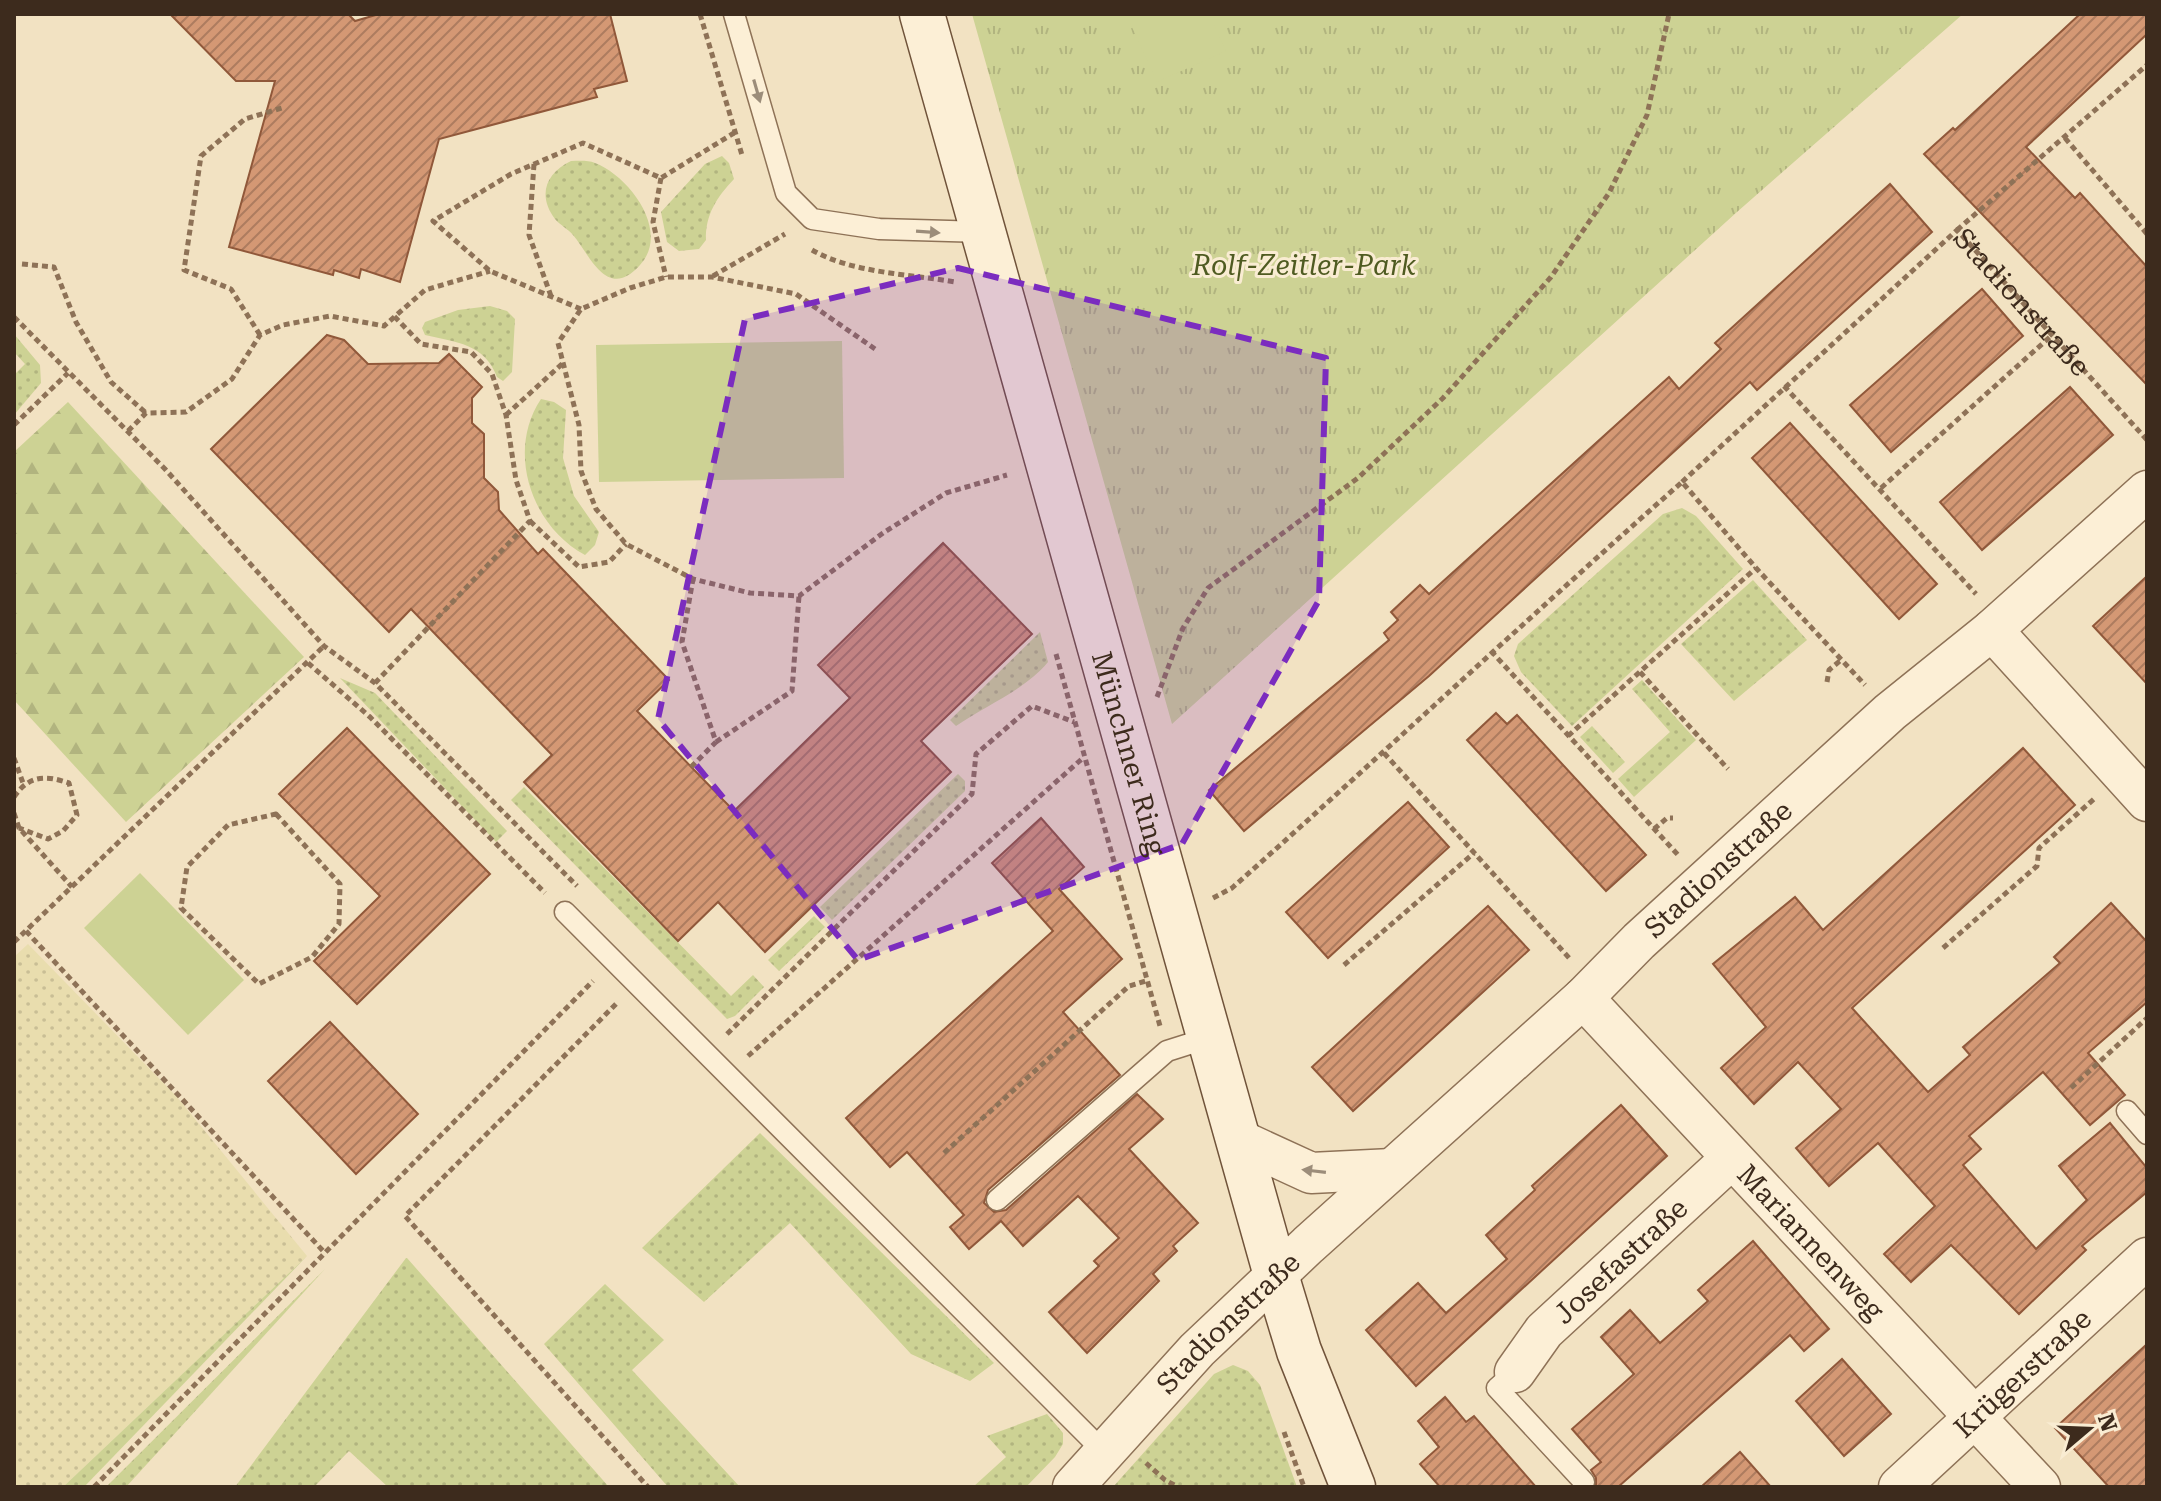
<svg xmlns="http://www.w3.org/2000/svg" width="2161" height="1501" font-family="'Roboto Serif',serif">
<defs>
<pattern id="farmland-dots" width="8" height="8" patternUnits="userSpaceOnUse" patternTransform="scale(2)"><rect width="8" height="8" fill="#e9ddae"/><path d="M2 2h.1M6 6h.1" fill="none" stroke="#c9be95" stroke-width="1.8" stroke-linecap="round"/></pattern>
<pattern id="grass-dots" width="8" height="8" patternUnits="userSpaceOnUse" patternTransform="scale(2)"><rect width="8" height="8" fill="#cdd294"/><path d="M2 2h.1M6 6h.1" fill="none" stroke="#b1b47f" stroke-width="1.8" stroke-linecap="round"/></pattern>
<pattern id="forest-firs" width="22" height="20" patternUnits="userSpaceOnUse" patternTransform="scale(2)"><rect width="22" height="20" fill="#cdd294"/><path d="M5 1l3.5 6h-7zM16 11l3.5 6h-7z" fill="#b1b47f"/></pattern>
<pattern id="park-tufts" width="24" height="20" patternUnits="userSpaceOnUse" patternTransform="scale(2)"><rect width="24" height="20" fill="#cdd294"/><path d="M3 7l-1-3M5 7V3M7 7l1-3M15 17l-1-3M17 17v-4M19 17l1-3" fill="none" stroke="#b1b47f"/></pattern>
<pattern id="building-hatch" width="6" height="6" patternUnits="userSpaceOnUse" patternTransform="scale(2)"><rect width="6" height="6" fill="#d49874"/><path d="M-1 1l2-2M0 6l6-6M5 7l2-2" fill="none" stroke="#ad7c5f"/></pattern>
</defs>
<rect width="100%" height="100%" fill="#f2e2c2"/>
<path fill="url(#farmland-dots)" d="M28,944l149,153 130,159 -244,231h-49v-530z"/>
<g fill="url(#grass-dots)">
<path d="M722,156l7,7 5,16c-17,18 -29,36 -28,61l-7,9 -20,2 -12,-9 -6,-30 44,-48z"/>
<path d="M571,161c7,0 17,-1 24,2 34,13 76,68 45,102 -33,37 -50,-10 -67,-30 -5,-6 -13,-10 -18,-16 -18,-24 -9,-46 16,-58z"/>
<path d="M490,306l17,5 8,8 -3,53 -9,9 -6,-4c-12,-33 -41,-35 -72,-42l-3,-7 3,-6 33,-12z"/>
<path d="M14,334l26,31 1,18 -27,32v-40l11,-11 -11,-12z"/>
<path d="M541,399l13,3 12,8 -3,48 11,38 25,36 -4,13 -10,10c-54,-29 -79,-104 -44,-156z"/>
<path d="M1682,508l14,8 47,53 -171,157 -51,-54 -7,-16 4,-12 145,-130z"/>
<path d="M1753,580l54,60 -73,61 -53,-57z"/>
<path d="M1040,632l8,30c-23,28 -62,43 -92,64l-6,-6z"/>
<path d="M340,678l35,15 132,138 -11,11z"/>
<path d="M1642,680l54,60 -62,57 -16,-18 52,-47 -38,-43z"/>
<path d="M1592,726l33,36 -12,11 -33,-36z"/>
<path d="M958,774l7,7v10l-133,129 -12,-13z"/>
<path d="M524,787l207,209 22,-21 11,12 -29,29 -8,3 -216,-219z"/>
<path d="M814,916l11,11 -46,44 -11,-11z"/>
<path d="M760,1133l234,230 -24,18 -59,-27 -121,-131 -86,79 -62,-54z"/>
<path d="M307,1256l-223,231h-21z"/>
<path d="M406,1258h1l202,229h-221l-39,-36 -35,36h-79z"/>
<path d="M325,1269l-199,218h-20z"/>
<path d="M605,1284l59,56 -32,30 108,117h-72l-124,-143z"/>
<path d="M1233,1365l15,6 12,14 37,102h-184l101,-113z"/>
<path d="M1047,1414l16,19v11l-8,13 -29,30h-53l33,-30 -19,-21z"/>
</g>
<path fill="url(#forest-firs)" d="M68,402l236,255 -178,165 -112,-122v-248z"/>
<path fill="url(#park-tufts)" d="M972,14h991l-226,198 -565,512z"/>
<g fill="#cdd294">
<path d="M1126,14h83l17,37 -69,31z"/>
<path d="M842,341l2,137 -245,4 -3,-137z"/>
<path d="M140,873l104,107 -56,55 -104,-107z"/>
</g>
<g fill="url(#building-hatch)" stroke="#90583a" stroke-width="2">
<path d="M170,14h178l7,7 24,-7h231l17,67 -33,8 3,8 -158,42 -39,143 -39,-13 -2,9 -25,-8 -1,5 -104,-28 46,-166h-39z"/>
<path d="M2080,14h67v20l-121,113 49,51 5,-5 67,74v118l-223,-231 29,-26 2,2z"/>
<path d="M1890,184l42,48 -175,158 -7,-8 -321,294 -185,155 -35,-41 180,-150 -5,-7 14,-13 -7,-8 29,-27 9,9 240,-217 10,12 42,-40 -6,-6z"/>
<path d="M1982,289l41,47 -132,116 -41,-47z"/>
<path d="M327,335l17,5 24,24 71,-1 10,-9 33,33 -10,11v25l12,11v44l14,14 1,18 39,44 5,-5 126,131 -32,31 97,100 116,-113 -32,-33 125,-122 89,91 -111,107 30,31 -186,180 -47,-50 -40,39 -154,-159 28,-27 -141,-146 -22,23 -178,-183z"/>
<path d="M2070,387l43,48 -131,115 -42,-48z"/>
<path d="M1790,423l147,161 -38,35 -147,-161z"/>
<path d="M2147,576v108l-54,-58z"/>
<path d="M1496,713l11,11 10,-9 129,140 -40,36 -139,-151z"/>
<path d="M347,728l143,146 -133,130 -43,-43 66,-65 -101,-102z"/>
<path d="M2023,748l52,57 -223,203 76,84 42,-37 -7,-8 97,-84 -6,-6 57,-54 36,39v60l-59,51 37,42 -35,30 -47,-53 -74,64 12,13 -18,16 73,84 51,-49 -28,-34 51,-43 37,45v24l-65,54 4,4 -67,64 -68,-69 -40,37 -27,-28 51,-48 -57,-63 -49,43 -33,-38 45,-39 -43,-47 -44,42 -33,-36 45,-41 -53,-63 82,-67 28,33z"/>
<path d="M1408,802l41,45 -121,111 -42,-46z"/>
<path d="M1041,818l43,49 -25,22 63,70 -59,53 57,63 -132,115 -4,13 10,9 12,-2 131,-116 26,25 -34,30 69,74 -25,23 4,5 -24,23 6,7 -72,72 -38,-41 50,-46 -5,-5 25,-23 -41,-42 -55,50 -22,-25 -32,28 -19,-22 14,-12 -57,-63 -17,15 -44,-49 207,-187 -61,-68z"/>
<path d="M1488,906l41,44 -176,161 -41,-44z"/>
<path d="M330,1022l88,92 -62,60 -88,-93z"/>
<path d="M1621,1105l46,51 -251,230 -50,-56 52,-47 28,30 61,-54 -21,-24 49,-45 -3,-4z"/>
<path d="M1753,1241l76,88 -25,22 -14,-16 -172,152h-22v-9l-5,-8 10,-8 -29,-33 62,-55 -33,-37 29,-27 30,33 48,-42 -10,-11z"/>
<path d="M2147,1344v143h-38l-54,-59z"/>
<path d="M1842,1359l49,55 -47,42 -48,-55z"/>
<path d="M1445,1397l21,25 8,-6 62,71h-96l-20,-23 19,-17 -21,-26z"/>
<path d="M1740,1452l31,35h-70z"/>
</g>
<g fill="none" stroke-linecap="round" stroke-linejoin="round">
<defs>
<g id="lane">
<path d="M734,14l52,179 26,26 67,10 105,3"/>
<path d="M565,912l539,540"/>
<path d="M2127,1111l20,23"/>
<path d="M997,1200l170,-149 41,-13"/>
<path d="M1515,1372l-18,16 87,94"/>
</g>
<g id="street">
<path d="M1992,630l155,171"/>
<path id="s2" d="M1583,998l457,489"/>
<path d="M1237,1139l74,34 81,-4"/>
<path id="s3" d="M1515,1372l29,-41 188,-173"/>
<path id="s4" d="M1073,1487l124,-137 111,-105 275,-247 56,-57 251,-229 102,-82 155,-139"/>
<path id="s5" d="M1899,1487l248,-229"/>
</g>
<g id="secondary">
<path id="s6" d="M922,14l354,1261 23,76 54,136"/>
</g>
</defs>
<use href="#lane" stroke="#8e7257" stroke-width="23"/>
<use href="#street" stroke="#8e7257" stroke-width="43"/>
<use href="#secondary" stroke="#70533a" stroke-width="47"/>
<g stroke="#8e7257" stroke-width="5" stroke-dasharray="6 4" stroke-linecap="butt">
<path d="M700,14l42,141"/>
<path d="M2065,138l82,96"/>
<path d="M534,164l-5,71 22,61"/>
<path d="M661,178l-8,44 13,55"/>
<path d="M1957,230l190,-165"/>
<path d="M812,250c40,23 97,24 143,32"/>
<path d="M22,264l32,3 22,55 35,60 35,31"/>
<path d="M713,276l72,-42"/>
<path d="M581,309l-91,-38 -57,-50 78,-47 72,-31 78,35 73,-45"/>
<path d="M14,317l151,152 159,177 51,37 202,203"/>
<path d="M260,335l-29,-46 -47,-19 17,-114 44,-37 40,-12"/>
<path d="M875,349l-79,-55 -84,-17h-46l-36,11 -49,21 -23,34 21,82 2,46 15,38 30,35 67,35 57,14 49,3 84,-63 63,-40 61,-18"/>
<path d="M1784,386l192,208"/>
<path d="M506,415l57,-52"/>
<path d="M14,425l54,-52"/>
<path d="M128,431l18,-18 40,-1 46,-33 28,-44 23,-10 47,-9 54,10 41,-36 65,-19"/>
<path id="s1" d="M1682,482l275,-252 190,210"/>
<path d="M1881,488l170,-152"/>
<path d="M530,521l49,46 30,-5 17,-18"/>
<path d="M1491,651l188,205"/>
<path d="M1056,654l104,372"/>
<path d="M308,663l62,54 175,176"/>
<path d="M1640,672l88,97"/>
<path d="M1827,682l2,-12 12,-10"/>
<path d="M375,683l155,-162 -14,-41 -10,-65 -14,-41 -21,-22 -50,-8 -28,-29"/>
<path d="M1157,697l26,-69 25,-40 150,-110 85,-80 108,-121 58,-84 38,-78 22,-101"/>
<path d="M1568,736l188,-168"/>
<path d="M716,742l76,-51 7,-95"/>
<path d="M1384,753l187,207"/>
<path d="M14,758l9,25"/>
<path d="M691,767l25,-25 -34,-100 11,-63"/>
<path d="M14,797c15,-22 31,-22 55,-14l8,32 -14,16 -15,8 -29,-11"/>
<path d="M14,813l5,15 53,59"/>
<path d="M276,814l64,70 -1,40 -27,33 -53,27 -78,-76 6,-41 41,-42z"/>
<path d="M1654,829l13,-11h6"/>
<path d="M1213,898l19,-10c151,-134 298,-272 450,-406l74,86 109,117"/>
<path d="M26,931l299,322"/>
<path d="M14,942l310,-296"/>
<path d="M1943,948l94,-82 2,-18 56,-50"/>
<path d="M1344,965l130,-112"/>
<path d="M616,1004l-211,212 243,271"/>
<path d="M727,1034l245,-240 4,-40 56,-48 42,16"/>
<path d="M748,1056l336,-299"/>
<path d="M2071,1088l76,-70"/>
<path d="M944,1153l185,-167 17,-5"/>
<path d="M1284,1432l20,55"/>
<path d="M1146,1463l19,17 13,7"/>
<path d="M94,1487l499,-506"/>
</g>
<use href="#lane" stroke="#fcefd6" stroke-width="20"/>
<use href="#street" stroke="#fcefd6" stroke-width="40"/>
<use href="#secondary" stroke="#fcefd6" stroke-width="44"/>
</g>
<defs><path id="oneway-solid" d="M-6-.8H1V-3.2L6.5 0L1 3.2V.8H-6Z" transform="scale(2)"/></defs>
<g fill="#9c8d7a">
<use href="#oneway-solid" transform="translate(757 91) rotate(74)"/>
<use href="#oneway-solid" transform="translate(928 232) rotate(4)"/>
<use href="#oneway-solid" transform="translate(1314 1171) rotate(-173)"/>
</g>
<path fill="#7b2cbf" fill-opacity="0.2" stroke="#7b2cbf" stroke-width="6" stroke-dasharray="16 10" stroke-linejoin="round" d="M958,268l368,90 -7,242 -137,244 -324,116 -200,-241 87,-400z"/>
<g text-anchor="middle" stroke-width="6" stroke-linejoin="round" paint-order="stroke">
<g font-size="28" font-style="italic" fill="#4f5b21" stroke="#f9ecd2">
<text x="1304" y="275">Rolf-Zeitler-Park</text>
</g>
<g font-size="28" fill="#3d2b1d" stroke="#f9ecd2">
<text dy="10" stroke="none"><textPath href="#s1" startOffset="470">Stadionstraße</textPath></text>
<text dy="10" stroke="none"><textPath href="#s6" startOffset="768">Münchner Ring</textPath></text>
<text dy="10" stroke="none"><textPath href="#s4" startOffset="894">Stadionstraße</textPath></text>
<text dy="10" stroke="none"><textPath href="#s2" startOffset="334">Mariannenweg</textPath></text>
<text dy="10" stroke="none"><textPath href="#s3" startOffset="154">Josefastraße</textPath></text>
<text dy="10" stroke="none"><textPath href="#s4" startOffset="226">Stadionstraße</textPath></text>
<text dy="10" stroke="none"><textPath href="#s5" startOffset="168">Krügerstraße</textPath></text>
</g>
</g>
<rect width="2161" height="1501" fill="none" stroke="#3d2b1d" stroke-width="32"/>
<g transform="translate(2089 1429) rotate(71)" stroke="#f9ecd2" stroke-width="6" paint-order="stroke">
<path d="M0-6L14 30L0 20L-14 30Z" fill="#3d2b1d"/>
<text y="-12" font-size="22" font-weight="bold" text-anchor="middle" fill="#3d2b1d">N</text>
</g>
</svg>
